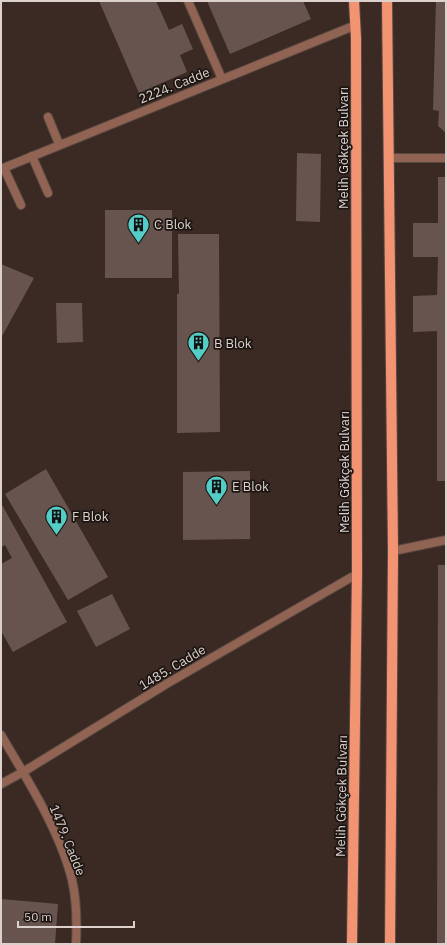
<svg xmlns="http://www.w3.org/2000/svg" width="447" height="945" font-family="'IBM Plex Sans',sans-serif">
<rect width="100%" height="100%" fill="#3b2a24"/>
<g fill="#67544e">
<path d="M99,1h57l13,29 13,-6 11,25 -13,6 7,17 -48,21z"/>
<path d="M207,1h96l8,18 -81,35z"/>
<path d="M436,1h10v132l-8,-7 1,-15 -6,-1z"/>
<path d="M297,153l24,1 -1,68 -24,-1z"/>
<path d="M438,177h8v304h-9v-150l-24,1v-36l24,-1 1,-38h-25v-34h25z"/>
<rect x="105" y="210" width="67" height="68"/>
<path d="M178,234h41l1,198 -43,1v-139h2z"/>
<path d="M1,264l33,14 -33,60z"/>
<path d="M56,303h26l1,39 -26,1z"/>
<path d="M46,469l62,108 -40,23 -63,-106z"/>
<path d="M250,471v68l-67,1v-68z"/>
<path d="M1,503l66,119 -54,30 -12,-21v-67l11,-6 -7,-13 -4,2z"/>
<path d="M438,565h8v379h-9z"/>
<path d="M112,594l18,35 -34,18 -19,-36z"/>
<path d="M1,899l57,5 -3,40h-54z"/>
</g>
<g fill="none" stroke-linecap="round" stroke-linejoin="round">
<defs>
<g id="service">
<path d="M48,117l11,27"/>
<path d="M32,156l16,37"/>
<path d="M389,158h57"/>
<path d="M4,168l17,37"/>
<path d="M393,551l53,-11"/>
</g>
<g id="minor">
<path d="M188,1l34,78"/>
<path d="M1,169l355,-144"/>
<path d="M1,735c26,44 59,96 71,145 5,21 5,43 4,64"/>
<path d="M1,784l22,-12 145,-89 189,-109"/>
</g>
<g id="primary">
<path d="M387,1l6,550 -3,393"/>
<path d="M352,944l5,-370 -1,-536 -2,-37"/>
</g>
</defs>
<use href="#service" stroke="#584842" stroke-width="10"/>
<use href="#minor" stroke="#584842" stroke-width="10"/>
<use href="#primary" stroke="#584842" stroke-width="12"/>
<use href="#service" stroke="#916352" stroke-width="8"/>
<use href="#minor" stroke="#916352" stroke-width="8"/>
<use href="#primary" stroke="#f29472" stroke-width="10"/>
</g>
<defs>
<symbol id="building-pin" viewBox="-11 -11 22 30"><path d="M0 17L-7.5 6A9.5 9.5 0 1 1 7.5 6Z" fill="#54cdc7" stroke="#1c1512"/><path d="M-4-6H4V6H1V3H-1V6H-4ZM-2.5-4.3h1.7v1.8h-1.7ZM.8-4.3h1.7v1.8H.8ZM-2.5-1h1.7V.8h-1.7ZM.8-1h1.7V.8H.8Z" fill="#111"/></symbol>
</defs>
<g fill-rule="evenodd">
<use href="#building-pin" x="126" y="212" width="25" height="34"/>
<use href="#building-pin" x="186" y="330" width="25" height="34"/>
<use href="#building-pin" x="204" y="474" width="25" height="34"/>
<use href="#building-pin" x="44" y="504" width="25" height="34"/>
</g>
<g text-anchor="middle" stroke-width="3.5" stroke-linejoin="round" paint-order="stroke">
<g font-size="13" fill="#dcd1cd" stroke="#1c1512">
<text transform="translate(174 85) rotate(-22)" y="5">2224. Cadde</text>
<text transform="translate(343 148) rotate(-90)" y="5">Melih Gökçek Bulvarı</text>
<text transform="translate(344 472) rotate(-90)" y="5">Melih Gökçek Bulvarı</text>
<text transform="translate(172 667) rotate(-31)" y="5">1485. Cadde</text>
<text transform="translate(341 796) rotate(-89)" y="5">Melih Gökçek Bulvarı</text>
<text transform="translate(68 840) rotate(68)" y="5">1479. Cadde</text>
</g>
<g font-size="13" fill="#dcd1cd" stroke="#1c1512" text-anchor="start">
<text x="154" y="229">C Blok</text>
<text x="214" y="348">B Blok</text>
<text x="232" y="491">E Blok</text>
<text x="72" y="521">F Blok</text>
</g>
</g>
<rect width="447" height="945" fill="none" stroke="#dcd1cd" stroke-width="4"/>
<path d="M18 921v6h116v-6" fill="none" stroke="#dcd1cd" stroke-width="2"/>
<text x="24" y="921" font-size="12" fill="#dcd1cd" stroke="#1c1512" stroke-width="3" paint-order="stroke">50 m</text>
</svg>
